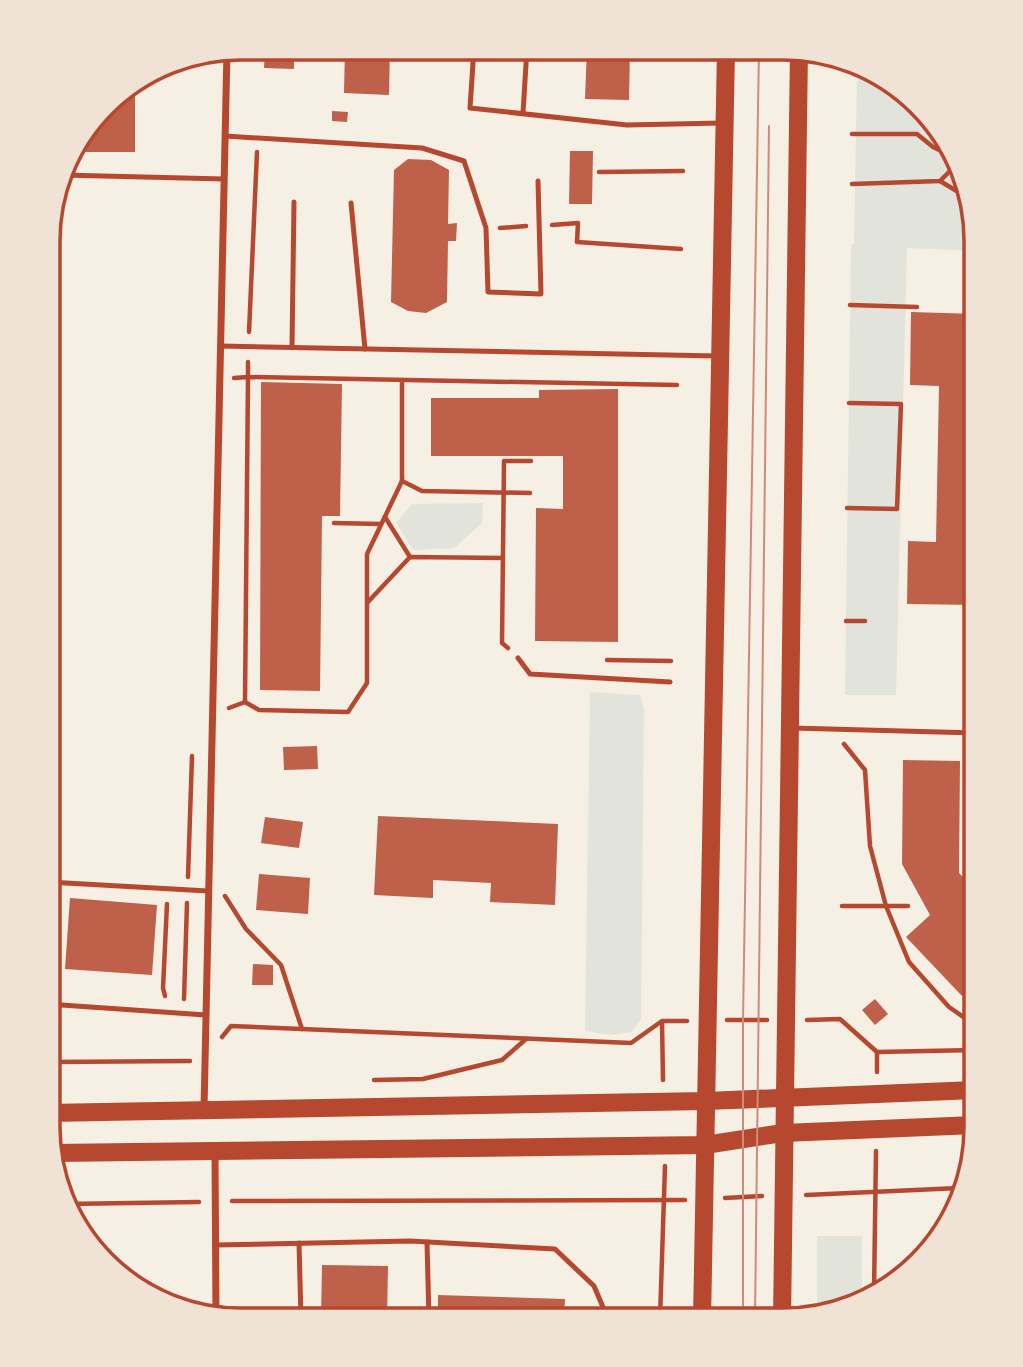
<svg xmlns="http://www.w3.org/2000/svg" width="1023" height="1367" font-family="Rubik,sans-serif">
<rect width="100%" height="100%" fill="#f6efe4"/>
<g fill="#e2e4dc">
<path d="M874,74l16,6 66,75 20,85v11l-69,-3 -11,447h-51l6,-451h3l3,-169z"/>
<path d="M483,503l-1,20 -28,25 -41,2 -17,-27 16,-19z"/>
<path d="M590,692l50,3 4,13 -3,312 -10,12 -20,3 -26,-4z"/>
<path d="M817,1236h45v65l-45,11z"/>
</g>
<g fill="#bf614a">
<path d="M265,47h29v22l-30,-1z"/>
<path d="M345,48h45l-1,47 -45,-2z"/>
<path d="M587,48h43l-1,52 -44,-1z"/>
<path d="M135,82v70h-65l3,-8 40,-49z"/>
<path d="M332,111l16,1 -1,10 -15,-1z"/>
<path d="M570,151h23l-1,53h-23z"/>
<path d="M408,159l23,1 18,10 -1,54 9,-1 -1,18h-8l-1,61 -21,11 -18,-2 -17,-9 3,-132z"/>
<path d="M911,312l65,2v291l-69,-1 1,-63 28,1 3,-156 -29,-1z"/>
<path d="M261,382l81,2 -2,132h-18l-2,175 -60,-1z"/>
<path d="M618,389v253l-83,-1 1,-133 27,1v-53h-132v-58h108v-8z"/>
<path d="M317,746l1,23 -34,1 -1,-23z"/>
<path d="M903,760l57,1 -1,112 16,16v95l-13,12 -56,-59 24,-22 -28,-51z"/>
<path d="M378,816l180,8 -3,81 -65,-3 1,-19 -58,-3v18l-59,-3z"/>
<path d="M265,817l38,5 -4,26 -38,-5z"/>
<path d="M259,874l51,4 -2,36 -52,-4z"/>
<path d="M70,898l87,7 -5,70 -87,-6z"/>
<path d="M253,964l20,1v20h-21z"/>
<path d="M875,999l13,15 -13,11 -13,-15z"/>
<path d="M322,1265l66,1 -1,53 -66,-1z"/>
<path d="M438,1295l127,4 -1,20h-126z"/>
</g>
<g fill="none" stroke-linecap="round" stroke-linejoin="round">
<g stroke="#b5482f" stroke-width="4.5">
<path d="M852,134h65l16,13 23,11"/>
<path d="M599,172l84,-1"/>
<path d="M940,181l25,15"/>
<path d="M852,184l88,-3 18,-18"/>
<path d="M552,225l26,-2 -1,19 104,7"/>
<path d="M500,228l26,-2"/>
<path d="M850,305l67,2"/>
<path d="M249,332l8,-180"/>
<path d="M234,378l14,-1v-15"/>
<path d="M402,380v101l-35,73v129l-19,29 -89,-2 -14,-8 3,-325 429,8"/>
<path d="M402,481l20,10 108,2"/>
<path d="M847,508l50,1 4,-105 -52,-1"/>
<path d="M385,517l25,40"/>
<path d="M334,523l47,1"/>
<path d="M367,603l43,-46 93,1"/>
<path d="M846,621h19"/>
<path d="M508,648l-6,-5 2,-182h27"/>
<path d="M607,660l64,1"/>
<path d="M229,708l16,-6"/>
<path d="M844,744l21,26 5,76 16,60 23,56 40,45 26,18"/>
<path d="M188,877l4,-121"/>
<path d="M225,896l21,33 35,36 21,64"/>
<path d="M842,906h66"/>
<path d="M165,996l-2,-8 4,-84"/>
<path d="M184,999l3,-96"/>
<path d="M727,1020h40"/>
<path d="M807,1020l33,-1 37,33 98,-2"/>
<path d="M662,1022l1,58"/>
<path d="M222,1037l9,-11 400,17 31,-22h25"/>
<path d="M47,1062l143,-1"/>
<path d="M877,1072v-20"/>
<path d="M374,1080l49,-1 79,-19 24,-21"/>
<path d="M806,1195l153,-7"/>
<path d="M725,1198l37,-2"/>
<path d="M232,1201l453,-1"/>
<path d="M65,1204l134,-2"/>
<path d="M874,1294l2,-143"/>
<path d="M660,1319l5,-153"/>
</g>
<g stroke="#b5482f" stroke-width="5">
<path d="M474,48l-4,60 157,17 95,-2"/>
<path d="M523,113l4,-65"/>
<path d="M225,136l197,12 42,13 22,67 2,64 53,2 -3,-113"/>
<path d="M62,175l162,4"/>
<path d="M351,203l14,146"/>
<path d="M220,346l497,10"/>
<path d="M292,347l2,-145"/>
<path d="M518,658l12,16 140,8"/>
<path d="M792,728l184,5"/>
<path d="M48,882l160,9"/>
<path d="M47,1004l159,11"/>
<path d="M427,1242l2,77"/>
<path d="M299,1243l2,75"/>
<path d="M215,1245l195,-4 145,8 39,37 14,33"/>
<path d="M189,1308h27"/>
<path d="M686,1319l12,-8"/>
</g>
<g stroke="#b5482f" stroke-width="7">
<path d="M204,1109l23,-1059"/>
<path d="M215,1152l1,166"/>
</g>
<g stroke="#b5482f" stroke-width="18">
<path d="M47,1113l659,-12 269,-11"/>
<path d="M53,1153l652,-8 78,-12 192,-8"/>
<path d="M702,1320l24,-1271"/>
<path d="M782,1320l17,-1271"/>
</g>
<g stroke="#cf8b77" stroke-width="2">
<path d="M743,1320v-300l16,-971"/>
<path d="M755,1320l14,-1194"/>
</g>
</g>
<path d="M0 0H1023V1367H0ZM241 60H783A181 181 0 0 1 964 241V1127A181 181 0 0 1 783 1308H241A181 181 0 0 1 60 1127V241A181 181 0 0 1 241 60Z" fill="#f1e2d6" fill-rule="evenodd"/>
<path fill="none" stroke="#b5482f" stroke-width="3.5" d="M241 60H783A181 181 0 0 1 964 241V1127A181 181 0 0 1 783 1308H241A181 181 0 0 1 60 1127V241A181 181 0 0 1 241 60Z"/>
</svg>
